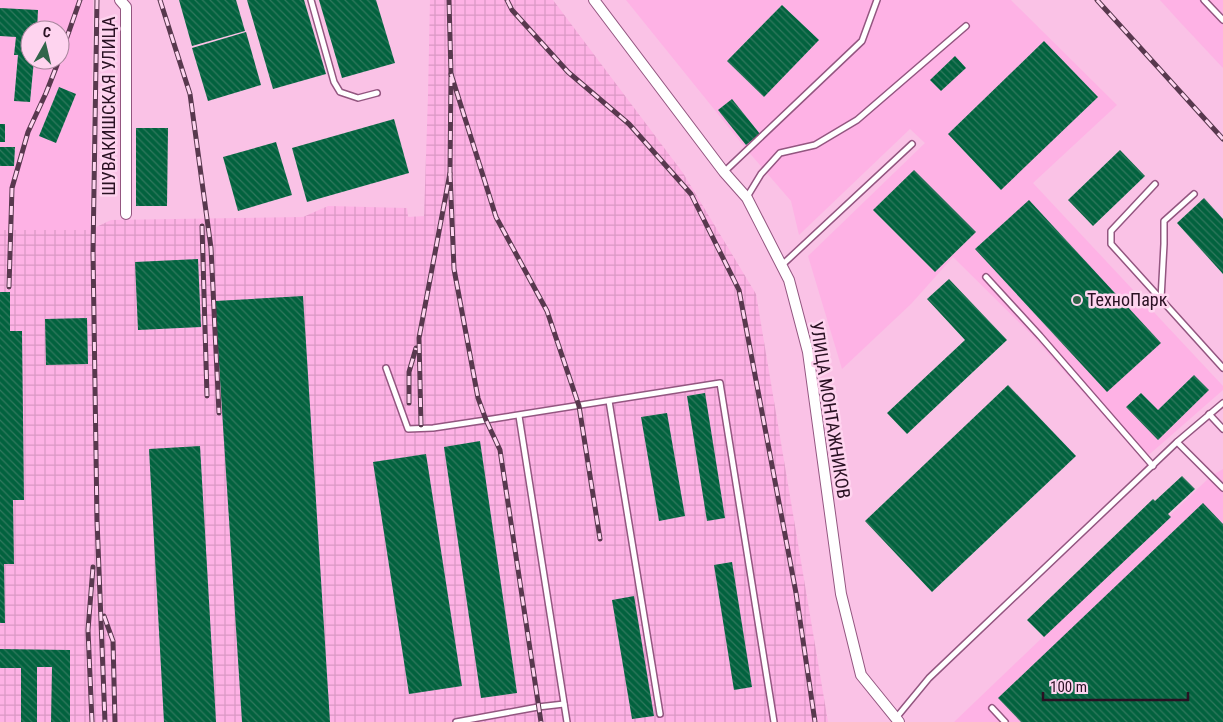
<svg xmlns="http://www.w3.org/2000/svg" width="1223" height="722" font-family="'Roboto Condensed',sans-serif">
<defs>
<pattern id="industrial-grid" width="8" height="8" patternUnits="userSpaceOnUse" patternTransform="scale(1.25)"><rect width="8" height="8" fill="#feb2e5"/><path d="M0 4h8M4 0v8" fill="none" stroke="#da98c4"/></pattern>
<pattern id="building-back-hatch" width="6" height="6" patternUnits="userSpaceOnUse" patternTransform="scale(1.25)"><rect width="6" height="6" fill="#02623e"/><path d="M-1 5l2 2M0 0l6 6M5-1l2 2" fill="none" stroke="#31785e"/></pattern>
</defs>
<rect width="100%" height="100%" fill="#fac2e6"/>
<g fill="#feb2e5" fill-rule="evenodd">
<path d="M0,0h93l-3,230h-90zM30,30h30v30h-30z"/>
<path d="M626,0h385l106,105 -84,78 190,203v4l-80,70 -112,-126 -78,-77 -42,47 -69,65 -34,-113 117,-113 -15,-14 -111,106 -8,-34 -44,-51z"/>
<path d="M1160,0h63v68l-44,-47z"/>
<path d="M1223,469v253h-269l257,-246z"/>
</g>
<path fill="url(#industrial-grid)" d="M430,0h123l130,173 73,121 72,428h-828v-492h90l21,-10 192,-3 25,-11 79,2 1,9 16,-1 4,-121z"/>
<g fill="url(#building-back-hatch)">
<path d="M179,0h57l9,31 -53,15z"/>
<path d="M247,0h57l22,74 -53,15z"/>
<path d="M319,0h57l19,63 -53,15z"/>
<path d="M782,5l37,35 -55,57 -37,-36z"/>
<path d="M0,8l38,2 -1,20h-7v30h4l-4,42 -16,-1 4,-46h-4l2,-18 -16,-1z"/>
<path d="M246,32l15,53 -53,16 -16,-53z"/>
<path d="M1044,41l54,56 -97,93 -53,-56z"/>
<path d="M955,56l11,12 -25,23 -11,-11z"/>
<path d="M59,87l17,7 -20,49 -17,-7z"/>
<path d="M732,99l28,35 -14,11 -28,-35z"/>
<path d="M394,119l15,54 -102,29 -15,-54z"/>
<rect x="0" y="124" width="5" height="18"/>
<path d="M136,128h32l-1,78h-31z"/>
<path d="M276,142l16,53 -54,16 -15,-54z"/>
<path d="M0,147h15l-1,19h-14z"/>
<path d="M1120,150l25,26 -52,50 -25,-26z"/>
<path d="M914,170l62,62 -41,40 -62,-62z"/>
<path d="M1204,198l19,21v55l-46,-51z"/>
<path d="M1029,200l132,143 -54,49 -132,-143z"/>
<path d="M198,259l3,68 -63,3 -3,-68z"/>
<path d="M949,279l58,61 -100,94 -20,-21 78,-73 -38,-41z"/>
<path d="M0,292h10v39h12l2,169h-11l1,64h-10l1,59h-5z"/>
<path d="M303,296l27,426h-88l-27,-421z"/>
<path d="M87,318l1,46 -42,1 -1,-46z"/>
<path d="M1194,375l15,15 -51,50 -32,-33 15,-14 17,17z"/>
<path d="M1008,385l68,71 -144,136 -67,-71z"/>
<path d="M705,393l20,125 -18,3 -20,-125z"/>
<path d="M667,413l18,103 -26,5 -18,-104z"/>
<path d="M480,441l37,252 -36,5 -37,-251z"/>
<path d="M200,446l16,276h-52l-15,-273z"/>
<path d="M426,454l36,232 -53,8 -36,-232z"/>
<path d="M1182,476l13,13 -27,25 3,3 -127,120 -17,-17 126,-121 2,2z"/>
<path d="M1203,503l20,21v198h-202l-23,-24z"/>
<path d="M732,562l20,125 -18,3 -20,-125z"/>
<path d="M634,596l20,120 -22,3 -20,-119z"/>
<path d="M0,649l70,1v72h-19l1,-55h-15v55h-16v-54h-21z"/>
</g>
<g fill="none" stroke-linecap="round" stroke-linejoin="round">
<defs>
<g id="lane">
<path d="M311,0l23,82 6,10 18,6 19,-5"/>
<path d="M1204,0l19,20"/>
<path d="M724,172l138,-131 15,-41"/>
<path d="M1155,184l-44,47v13l112,124"/>
<path d="M747,197l14,-23 19,-21 35,-8 42,-25 109,-94"/>
<path d="M781,266l131,-122"/>
<path d="M986,277l54,59 113,130"/>
<path d="M1161,299l3,-55v-23l30,-27"/>
<path d="M386,368l22,61 25,-1 53,-8 234,-37 54,339"/>
<path d="M609,401l51,313"/>
<path d="M1209,414l14,15"/>
<path d="M519,416l48,306"/>
<path d="M1177,442l46,46"/>
<path d="M992,708l13,14"/>
<path d="M896,718l33,-40 248,-236 46,-39"/>
<path d="M456,722l82,-15 26,-3"/>
</g>
<g id="street">
<path d="M120,0l6,7v207"/>
<path d="M594,0l130,172 23,26 42,82 19,72 33,242 20,81 38,47"/>
</g>
</defs>
<use href="#lane" stroke="#935680" stroke-width="8"/>
<use href="#street" stroke="#935680" stroke-width="12"/>
<use href="#lane" stroke="#fff" stroke-width="5"/>
<use href="#street" stroke="#fff" stroke-width="10"/>
<defs>
<g id="rail">
<path d="M97,0l-4,252 4,268 8,202"/>
<path d="M160,0l30,94 21,154 8,165"/>
<path d="M507,0l5,10 56,62 61,52 62,70 48,96 57,303 19,129"/>
<path d="M1097,0l126,139"/>
<path d="M60,57l20,-57"/>
<path d="M451,74l45,143 51,94 32,95 21,133"/>
<path d="M450,173l4,96 24,129 8,22 14,30 41,272"/>
<path d="M202,226l5,170"/>
<path d="M9,287l3,-99 16,-56 18,-39 13,-33"/>
<path d="M409,403v-31l7,-24"/>
<path d="M421,425l-2,-87 31,-165 1,-99 -2,-74"/>
<path d="M104,616l9,25 2,81"/>
<path d="M92,722l-4,-92 5,-63"/>
</g>
</defs>
<use href="#rail" stroke="#58384e" stroke-width="5"/>
<use href="#rail" stroke="#fed4ef" stroke-width="3" stroke-dasharray="9" stroke-linecap="butt"/>
</g>
<circle fill="#31654a" stroke="#fed4ef" stroke-width="2" cx="1077" cy="300" r="5"/>
<g text-anchor="middle" stroke-width="5" stroke-linejoin="round" paint-order="stroke">
<g font-size="18" fill="#2a1123" stroke="#fed4ef">
<text transform="translate(109 106) rotate(-90)" y="6">ШУВАКИШСКАЯ УЛИЦА</text>
<text transform="translate(830 410) rotate(81)" y="6">УЛИЦА МОНТАЖНИКОВ</text>
</g>
<g font-size="18" fill="#2a1123" stroke="#fed4ef" text-anchor="start">
<text x="1087" y="306">ТехноПарк</text>
</g>
</g>
<g transform="translate(45 45) rotate(8)"><circle r="24" fill="#fed4ef" stroke="#a9869d"/>
<path d="M0-4L9 19L0 12L-9 19Z" fill="#31654a"/>
<text y="-8" font-size="14" font-weight="bold" text-anchor="middle" fill="#2a1123">С</text>
</g>
<path d="M1043 692v8h145v-8" fill="none" stroke="#2a1123" stroke-width="2.5"/>
<text x="1050" y="692" font-size="15" fill="#2a1123" stroke="#fed4ef" stroke-width="4" paint-order="stroke">100 m</text>
</svg>
